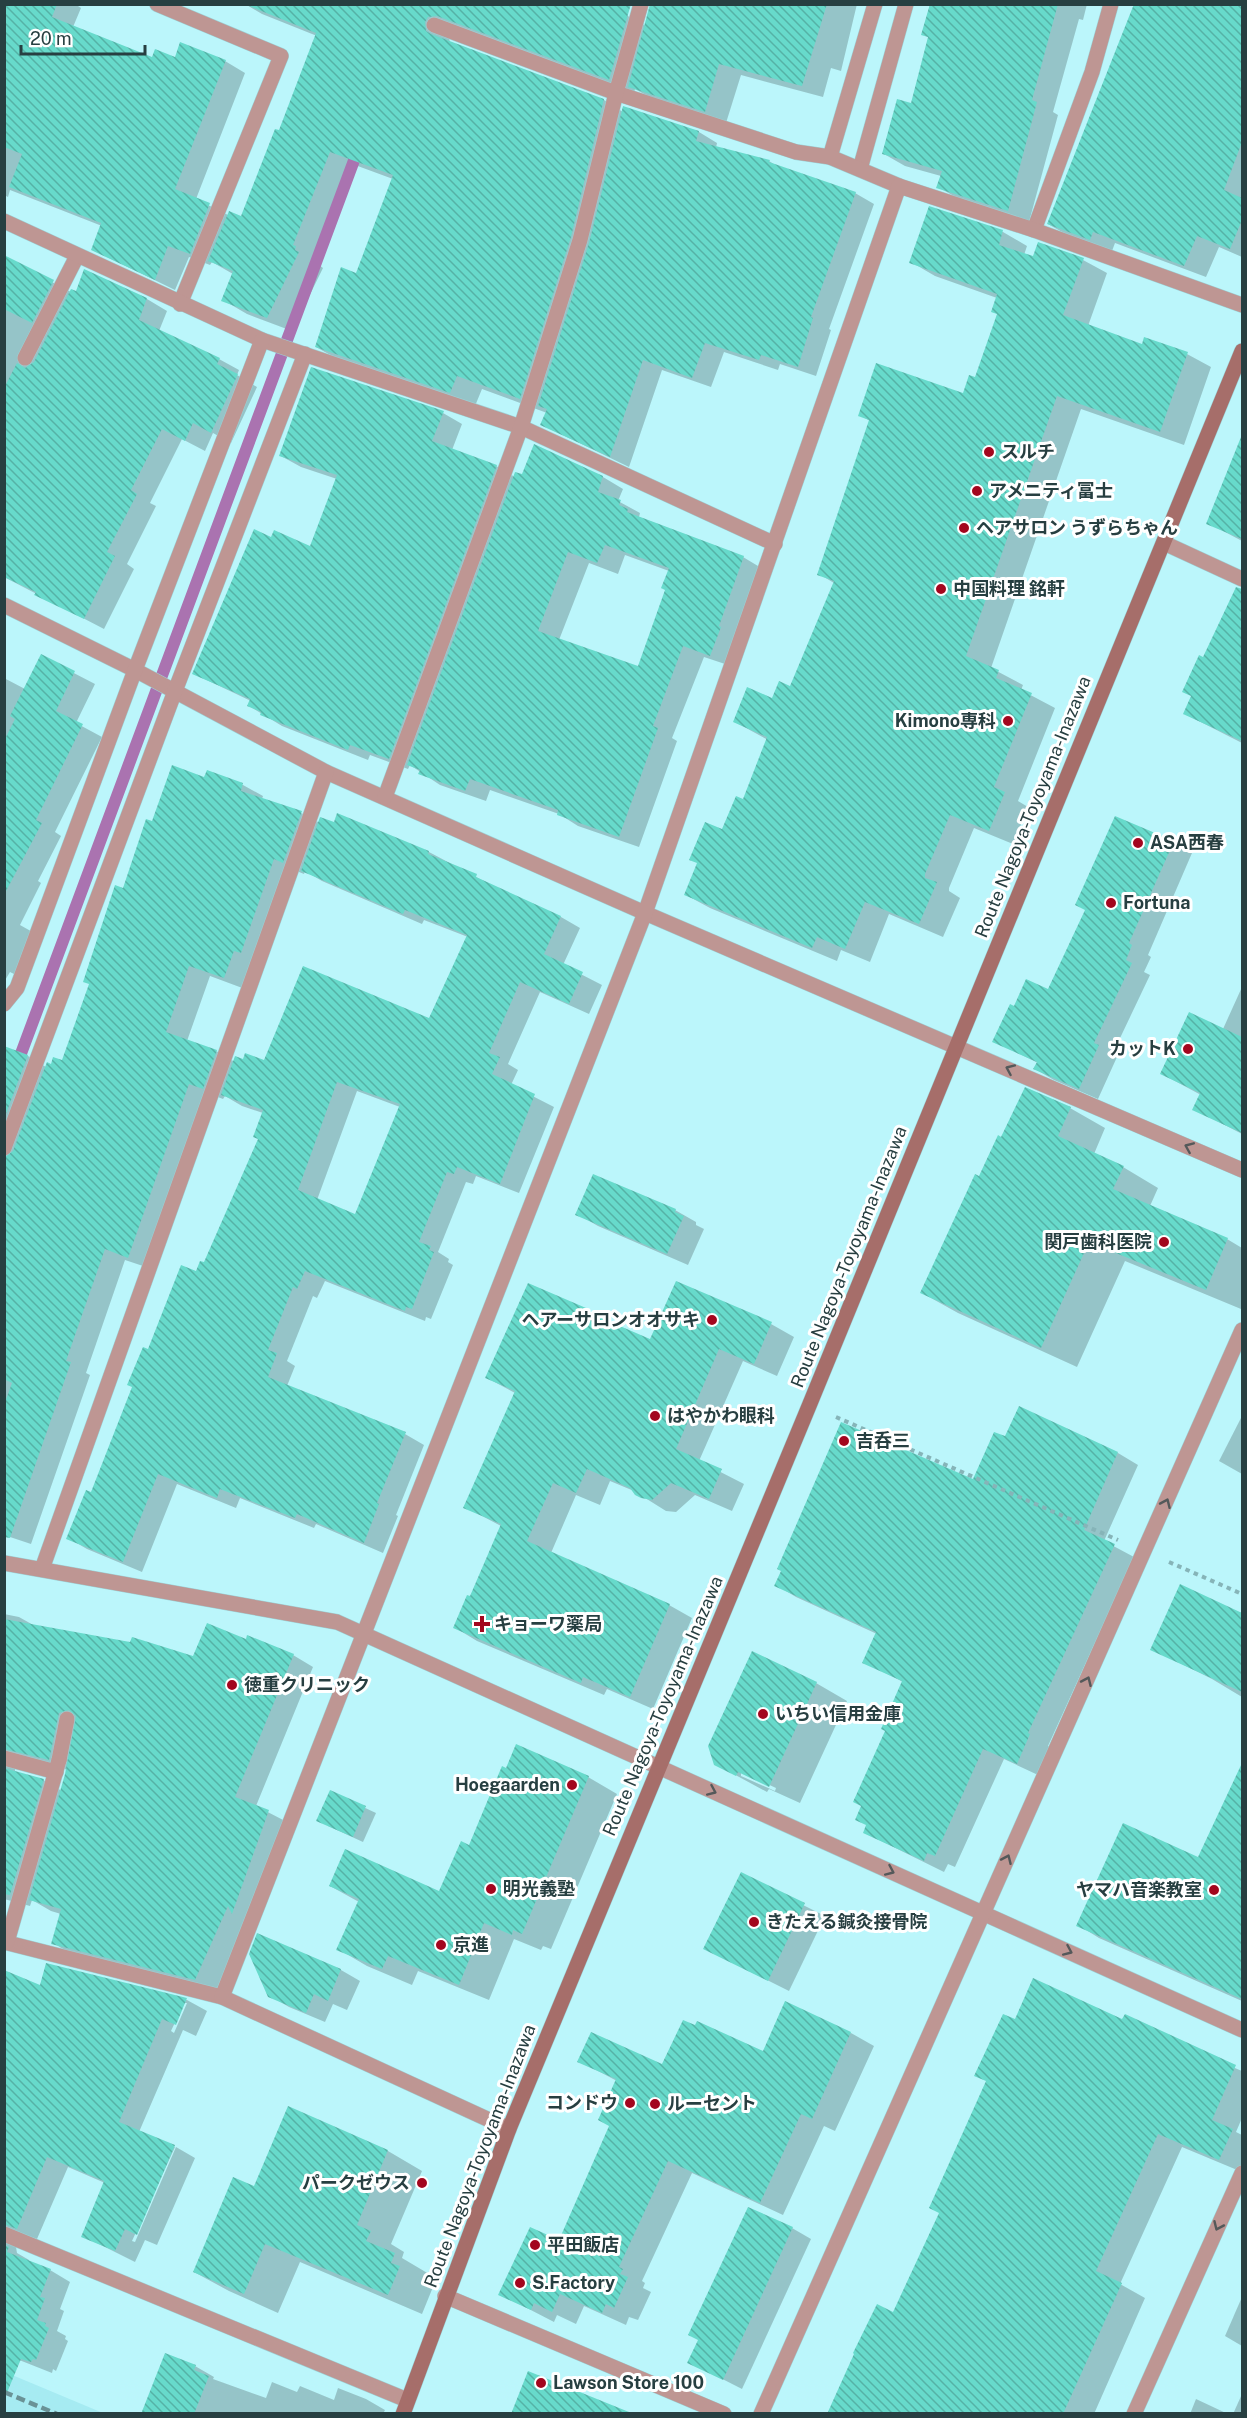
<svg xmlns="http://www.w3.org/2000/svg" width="1247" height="2418" font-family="'Public Sans','Noto Sans JP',sans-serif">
<defs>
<pattern id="building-back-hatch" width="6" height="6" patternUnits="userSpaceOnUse" patternTransform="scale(1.5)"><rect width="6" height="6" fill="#67dacb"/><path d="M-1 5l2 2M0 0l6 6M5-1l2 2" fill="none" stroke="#55b2a6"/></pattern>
</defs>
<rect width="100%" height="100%" fill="#bbf6fb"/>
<path fill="#a6ebf2" d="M5,2372l98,41h-98z"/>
<g fill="#0003" fill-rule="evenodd">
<path d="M4,4h71l6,4 -8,19 80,31 72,3 20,12 -49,126 32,16 14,3 37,-86 38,-96 -55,-22 -17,-10h361l40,22 20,-22h191l-16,67 -10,-3 -8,29 -82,-22 -15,48 -75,-25 -16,-9 -1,4 -185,-56 1,6 154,57 19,12 76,20 18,11 -1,5 53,13 11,7 75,25 19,11 -45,125 2,1 -15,46 -36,-12 -2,6 -54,-18 -13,35 -49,-17 -33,97 -87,-42 5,-12 -65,-24 -7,17 -134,-45 -25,-14 41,-72 36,-96 -38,-14 -38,94 3,2 -1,4 4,3 -31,63 -45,-17 -24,-14 10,-26 -21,-12 -2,3 -21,-8 -14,33 -82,-40 9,-24 -92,-36 -2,7 -4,-2z"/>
<path d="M930,4h157l-4,16 -4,-1 -26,93 5,3 -29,107 -70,-23 -21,-12 3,-11 -36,-10 -21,-12 28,-49 17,-67 -6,-4z"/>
<path d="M1136,4h106v253l-23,-10 -13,30 -91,-34 -3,8 -43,-15 -21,-12z"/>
<path d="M930,208l73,24 24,14 -3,9 10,3 49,2 24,13 -19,53 54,20 45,8 24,13 -27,78 -103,-36 -90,259 32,17 -2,5 34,18 -37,93 10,6 -15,37 -39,-16 -25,60v3l11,7 -17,39 -54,-23 -19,48 -29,-12 -4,11 -127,-53 -24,-13 37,-64 21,-30 24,-61 -33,-18 56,-34 43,-105 -15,-9 51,-153 -10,-6 104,-21 12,-16 23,-63 -2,-17 -62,-22 -24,-14z"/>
<path d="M4,257l67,35 6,1 8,-22 62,28 20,12 -8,20 60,28 20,11 -2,5 20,12 -26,56 -18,-10 -8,18 -23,-12 -32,64 6,3 -29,58 7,5 -30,60 -100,-52z"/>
<path d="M443,413l19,11 -10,26 44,16 19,11h88l20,12 -5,12 22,12 -1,4 104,40 20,12 -32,97 -27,-9 -32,81 5,3 -38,106 -61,-21 -19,-12 -69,-24 -4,11 -46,-16 -30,-20 -2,4 -38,-14 -2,5 -86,-34 -33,-20 2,-5 -57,-27 78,-135 38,9 27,-69 -36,-12 -20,-11zM625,555l44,16 -2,19 -28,78 -80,-28 30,-77 29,11z"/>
<path d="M1242,438v103l-34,-18z"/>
<path d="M1221,622l21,10v111l-57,-29 19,-54z"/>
<path d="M41,656l54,28 -19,39 26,14 -47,95 6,4 -23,45 3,2 -21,42 16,9 -20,41 -6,-3 -6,10v-304l21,11z"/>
<path d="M208,772l35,13 20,11 -1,3 39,14 19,10 15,1 3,-9 91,37 66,35 66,30 19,11 -17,37 39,20 -13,29 -49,-22 -32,72 10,6 -7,15 43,22 -35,86 -43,-17 -3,8 -7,-2 -28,70 11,7 -1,3 5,3 -22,54 -5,-2 -1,4 -100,-40 -8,17 -4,-2 -26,65 8,5 -8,20 118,48 19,11 -28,70 2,1 -15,37 -67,-29 -2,4 -74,-30 -4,10 -59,-24 -35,88 -55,-23 -19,-11 24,-44 57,-143 48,-78 8,-9 55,-124 3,-27 -21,-7 -17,-10 -2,3 -13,-5 -61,174 -24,-8 -39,113 4,2 -59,169 -27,-9v-488l24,9 18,11 17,-5 61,-172 29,-67 52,-44zM294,870l10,4 1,-3 17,10 100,43 2,-4 44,17 -38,83 -165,42h-30l-19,-11 -29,-10 23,-65 35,13zM357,1091l43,16 -44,109 -39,-16z"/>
<path d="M1173,842l19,11 -44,102 3,2 -7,15 6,3 -38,80 5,2 -19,42 -44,-19 -19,-11 3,-6 -44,-22 21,-33 34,-17z"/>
<path d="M1242,987v147l-48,-25 7,-14 -39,-21 61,-45z"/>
<path d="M1070,1108l35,20 -11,26 29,13 35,21 -8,18 77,33 15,9 -1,61 -116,-48 -48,106 -119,-54 -36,-20 80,-154z"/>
<path d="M675,1210l21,12v3l8,4 -16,36 -90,-39 -21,-12z"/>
<path d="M529,1285l121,56 121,-17 23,13 -17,39 -34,-15 -44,100 45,23 -12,27 -37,-16 -19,17 -10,-1 -32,-20 -24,-10 -10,24 -24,-10 -25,58 118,52 23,13 -39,91 -46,-20 -3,6 -127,-54 -23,-14 16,-29 31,-72 -36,-19 50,-114 -28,-15z"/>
<path d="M1020,1408l98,45 20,12 -34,76 30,16 -86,189 2,1 -12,28 -34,-16 -49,108 -7,-3 -4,8 -79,-39 22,-103 16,-48 -39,-20 13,-28 -81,-37 -20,-12 198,-104 32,-43z"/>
<path d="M1242,1416v58l-23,-13z"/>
<path d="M1242,1612v85l-30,-18 -60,-30z"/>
<path d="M4,1614l15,3 16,9 159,32 52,-17 47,14 20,12 -57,139 33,17 -73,168 -143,-36 -20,-12 8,-29 -10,-3 -19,-11 -2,6 -26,-7zM27,1759l41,11 -6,21 -19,-11 -28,-8v-5z"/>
<path d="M816,1683l31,18 -47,102 -31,-14 -2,3 -52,-28zM741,1772l35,16 -1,3 -34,-15z"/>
<path d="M1242,1765v236l-143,-63 -21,-13 121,-66z"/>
<path d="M588,1777l29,17 -66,155 -8,-3 -2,4 -27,-11 -25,61 -71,-29 -6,14 -45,-19 -29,-17 21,-47 -29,-16 110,7 30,-46z"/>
<path d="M331,1792l45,21 -13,29 -35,-16z"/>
<path d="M741,1874l84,42 -36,75 -84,-42z"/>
<path d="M258,1935l83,35 19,11 -13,29 -14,-6 -8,18 -36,-15 -19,-11z"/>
<path d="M47,1964l140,36 20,11 -11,25 -13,-6 -44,102 36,15 -43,94 3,1 41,-95 19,11 -38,87 -12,-5 -10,22 -52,-26 22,-53 -37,-16 -31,72 -13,-4 -9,6 2,12 12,7 -1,2 22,8 20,12 -10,27 4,2 -7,20 9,5 -1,3 3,2 -12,30 -3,-2 -1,4 -48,-19v-383l37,16zM184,2003h3l-13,30 -3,-2z"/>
<path d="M1015,2021h108l119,50v47l-6,14 6,3v37l-60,-25 -62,137 25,14 -51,116h-265l65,-100 46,-101z"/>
<path d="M851,2033l23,13 -39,85 -11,-5 -41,89 -91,-42 -50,108 3,2 -2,5 8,4 -13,28 -9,-3 -3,8 -42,-19 -8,18 -19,-9 -3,7 -54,-28 59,-52 52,-116 6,-45 -38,-20 84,5 101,-13z"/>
<path d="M289,2108l99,43 34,20 -31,73 13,8 -2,6 27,16 -4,9 8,4 -11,27 -122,-52 -22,51 -49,-22 -35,-19 61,-84z"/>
<path d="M792,2228l19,11 -69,150 -53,-27 10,-22z"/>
<path d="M1242,2297v49l-17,-10z"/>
<path d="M195,2366l19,11 -1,2 53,19 6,-16 25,10 3,-6 34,14 4,-12 28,11 19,11 -2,4h-237z"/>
<path d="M1242,2394v20h-9z"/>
<path d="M1196,2399l32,15h-38z"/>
</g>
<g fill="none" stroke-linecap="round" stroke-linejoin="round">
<path stroke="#aa73b0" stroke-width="12" d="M16,1067l343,-920"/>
</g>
<g fill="url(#building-back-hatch)" fill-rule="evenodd">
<path d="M4,4h53l-5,13 100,40 3,-8 20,8 5,-15 46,18 -51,129 35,14 -20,51 -22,-8 -13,34 -64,-30 10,-27 -92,-36 13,-33 -18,-7z"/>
<path d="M249,4h382l-22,76 -172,-64 -9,1 -3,5 1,9 5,3 173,65 -33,138 -51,162 -63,-23 -7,17 -135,-46 26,-80 15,6 37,-98 -63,-23 -37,93 3,1 -1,4 4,2 -32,66 -46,-17 12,-30 -25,-10 21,-50 12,5 34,-87 4,1 37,-97 -67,-27z"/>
<path d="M650,4h177l-25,82 -83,-22 -14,48 -77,-25z"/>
<path d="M930,4h128l-26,96 5,2 -29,109 -72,-23 6,-17 -60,-17 15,-55 14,4 17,-66 -7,-2z"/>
<path d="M1134,4h108v138l-18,48 18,8v22l-12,29 -33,-13 -13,30 -91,-34 -3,8 -43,-16z"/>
<path d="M623,106l76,25 -3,10 74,19 -1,2 87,30 -45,125 2,1 -15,49 -37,-12 -2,5 -54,-17 -13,35 -49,-18 -33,97 -70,-32 7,-16 -9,-3 51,-163z"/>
<path d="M929,206l74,24 -4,15 34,11 5,-14 46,16 -21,57 79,29 2,-7 44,15 -28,80 -103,-36 -91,260 33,14 -3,8 36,15 -38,94 11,5 -16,39 -39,-16 -25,59v4l12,4 -18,42 -54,-22 -20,47 -28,-12 -5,11 -128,-53 13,-32 -8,-3 16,-38 17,7 14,-33 7,3 24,-62 -34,-15 14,-35 25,11 7,-17 11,5 44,-105 -17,-6 52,-155 -11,-4 18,-53 87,30 6,-18 6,2 22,-63 -6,-2 6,-18 -88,-31z"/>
<path d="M4,255l50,25 -22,43 -28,-14z"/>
<path d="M84,269l63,29 -8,22 81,38 -3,6 21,10 -27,59 -18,-10 -8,18 -23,-12 -31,61 6,4 -30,58 8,4 -31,63 -50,-24 2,-3 -32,-15v-189l13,-25 8,5 9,-6 37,-73 5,2z"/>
<path d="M311,367l133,44 -12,30 65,24 -108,294 -39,-14 -2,5 -88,-35 1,-3 -14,-6 3,-7 -58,-25 62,-145 17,8 3,-7 36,16 27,-71 -58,-19z"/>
<path d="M1241,437h1v102l-36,-15z"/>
<path d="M534,444l69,32 -5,16 23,8 -2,5 9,4 -1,3 117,44 -25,70 2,1 -11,29 -27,-10 -30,80 5,2 -39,109 -62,-22 1,-5 -88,-31 -5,12 -47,-17 2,-4 -13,-5 108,-293 7,2zM605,545l64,23 -8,20 4,2 -27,76 -100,-35 30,-79 29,11z"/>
<path d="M1236,587l6,2v152l-59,-27 8,-18 -9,-4 17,-37 4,2z"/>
<path d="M41,654l34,17 -19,40 27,13 -47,96 6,3 -38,72v-154l11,-22 -5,-3z"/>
<path d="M172,765l32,12 3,-7 36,13 -2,8 61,20 -19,52 -9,-4 -33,94 -7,-2 -10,27 -35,-12 -23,66 51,18 -14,39 -14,-5 -61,174 -23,-9 -39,112 5,1 -61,176 -6,-1v-132l8,-22 -8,-4v-221l9,-7 34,-89 4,2 2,-7 9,3 27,-76 -6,-2 32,-97 8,3 23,-69 6,2z"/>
<path d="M337,813l92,38 -1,3 49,20 -1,3 85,39 -17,38 39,18 -14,32 -49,-22 -31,71 11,4 -8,17 43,20 -35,90 -43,-17 -3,7 -7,-2 -28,70 12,4 -2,4 5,2 -22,57 -6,-2 -1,4 -100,-40 -8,18 -4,-2 -25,63 9,3 -9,24 138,55 -29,71 2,1 -15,39 -67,-29 -2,4 -75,-29 -3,9 -59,-24 -35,88 -57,-23 20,-49 5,2 41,-105 -5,-2 16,-38 5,2 33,-84 15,6 4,-10 4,1 54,-123 -5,-2 10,-27 -42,-15 14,-39 8,3 2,-6 19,7 39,-94 126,52 38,-83 -62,-25 -2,4 -102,-43 19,-54 14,5zM337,1082l63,22 -45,110 -57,-24z"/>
<path d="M1115,816l59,25 -45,102 3,2 -6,15 6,3 -38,80 5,2 -20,44 -46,-20 4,-7 -45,-20 18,-38 4,2 12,-27 22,10 37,-79 -10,-5z"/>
<path d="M1189,1012l53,25v96l-50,-23 8,-17 -40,-19z"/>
<path d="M4,1046l24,9 -24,64z"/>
<path d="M1025,1087l46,20 -13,29 66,30 -11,23 115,49 -22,52 -117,-48 -48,106 -121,-55 55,-119 4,2 19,-41 3,2z"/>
<path d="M593,1174l83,35 -1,3 9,4 -17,38 -92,-39z"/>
<path d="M676,1281l96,41 -18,42 -35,-15 -43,100 46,20 -13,30 -38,-16 -19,17 -11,-2 -6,-3 -5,-7 -43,-19 -11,24 -23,-10 -26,58 143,63 -40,93 -47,-20 -2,6 -128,-55 14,-33 3,1 31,-72 -38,-16 52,-117 -30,-13 43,-95 58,25 -1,3 65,28z"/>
<path d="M1019,1406l99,46 -34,78 31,14 -87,189 2,1 -13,30 -34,-15 -48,107 -8,-3 -3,8 -61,-28 3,-8 -11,-5 6,-14 -8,-4 32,-71 -4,-2 21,-48 -40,-18 14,-31 -102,-46 7,-15 -4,-2 64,-147 132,57 21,-47 11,4z"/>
<path d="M1180,1584l62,29v79l-92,-42z"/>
<path d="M4,1619l126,23 2,-5 61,19 14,-33 39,16 1,-4 47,19 -59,143 34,13 -37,104 -4,-8 -33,74 -144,-36 10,-35 -32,-9 36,-126 11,-58 -7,-6 -10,3 -10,47 -45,-11z"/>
<path d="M752,1651l65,31 -48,105 -31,-15 -2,4 -22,-11 -6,-19z"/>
<path d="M516,1744l73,32 -67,158 -9,-4 -1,5 -28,-12 -25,62 -71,-29 -6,13 -46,-19 23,-51 -30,-13 16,-37 94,42 22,-50 8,4 33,-79 4,2z"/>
<path d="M1242,1763v236l-166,-73 47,-103 75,34z"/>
<path d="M4,1768l40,11 -34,116 -6,-1z"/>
<path d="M330,1790l36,16 -13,31 -37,-16z"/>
<path d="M741,1872l64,31 -37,78 -65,-32z"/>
<path d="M257,1933l84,36 -13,32 -14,-7 -8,19 -38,-16 -19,-43z"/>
<path d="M46,1963l141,35 -11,27 -14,-6 -43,103 56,23 -38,90 -12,-6 -10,22 -34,-14 23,-56 -57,-24 -30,72 -13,-5v-254l36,15z"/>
<path d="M1033,1978l89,41 3,-5 111,51 -24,55 21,9 -14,31 -61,-26 -62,137 26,12 -59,131h-236l27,-60 -1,-1 24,-49 16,8 46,-99 -10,-5 57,-127 -12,-5 29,-62 12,5z"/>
<path d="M785,2001l66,31 -39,87 -11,-5 -41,89 -92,-42 -49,106 4,2 -3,5 8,3 -14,31 -8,-4 -4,9 -42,-19 -8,18 -18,-9 -3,7 -33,-15 32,-68 29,13 50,-114 -11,-6 18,-41 -39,-17 14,-30 71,32 21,-44 12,5 2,-4 66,30z"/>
<path d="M288,2106l100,44 -31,75 14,6 -5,10 29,12 -4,10 9,3 -12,29 -123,-51 -21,50 -51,-22 40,-95 21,9z"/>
<path d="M748,2207l45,20 -70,153 -36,-17 11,-23 -10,-5z"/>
<path d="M4,2245l5,2 -2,5 44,17 -11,28 5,1 -8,22 9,3 -1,3 4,2 -13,32 -3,-1 -2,3 -10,-3 -15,36h-2z"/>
<path d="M165,2353l31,12 -2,5 15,6 -15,38h-53z"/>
<path d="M528,2371l101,41v2h-118z"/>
</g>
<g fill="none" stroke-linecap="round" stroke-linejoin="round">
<defs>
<g id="lane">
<path d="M830,157l45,-153"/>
<path d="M860,169l46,-165"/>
<path d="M25,358l52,-102"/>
<path d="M4,1758l52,14"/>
<path d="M59,1760l8,-41"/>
</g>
<g id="street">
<path d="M157,4l124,52 -101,248"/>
<path d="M434,25l182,68 180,59 34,5 69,29"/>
<path d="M4,221l258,119 259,87 254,117"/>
<path d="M1034,230l58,-158 19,-68"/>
<path d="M1164,543l78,36"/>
<path d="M4,605l131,65 191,102 319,141 597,257"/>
<path d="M385,797l136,-370 59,-187 36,-147 25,-89"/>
<path d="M4,1004l13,-16 118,-318 127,-330"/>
<path d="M4,1148l171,-457 130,-337"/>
<path d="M4,1563l333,59 905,408"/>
<path d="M42,1569l284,-797"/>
<path d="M4,1942l218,55"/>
<path d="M7,1942l52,-182"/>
<path d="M509,2129l-287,-132 423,-1084 254,-727 135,44 208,75"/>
<path d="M4,2234l403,166"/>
<path d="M445,2296l279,118"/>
<path d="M761,2414l481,-1084"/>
<path d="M1134,2414l108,-241"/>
</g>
<path id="secondary" d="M403,2414l106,-285 300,-723 433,-1055"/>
</defs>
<use href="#lane" stroke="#9dd1d6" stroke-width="16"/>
<use href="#street" stroke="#9dd1d6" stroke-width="16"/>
<use href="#secondary" stroke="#9dd1d6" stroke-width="16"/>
<g stroke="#86b4b8" stroke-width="4" stroke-dasharray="4.5 4.5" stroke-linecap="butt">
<path d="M836,1417l282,123"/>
<path d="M1169,1562l73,32"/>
</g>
<use href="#lane" stroke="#be9693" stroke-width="15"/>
<use href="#street" stroke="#be9693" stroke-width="15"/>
<use href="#secondary" stroke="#a66e6a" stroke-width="15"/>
<path stroke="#6a9296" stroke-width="4.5" stroke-dasharray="9 4.5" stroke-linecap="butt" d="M4,2392l53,22"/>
</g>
<defs><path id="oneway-chevron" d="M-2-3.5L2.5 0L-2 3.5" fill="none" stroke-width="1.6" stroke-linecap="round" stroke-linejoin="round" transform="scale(1.5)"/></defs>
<g stroke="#54595a">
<use href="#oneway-chevron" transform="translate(1010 1069) rotate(-156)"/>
<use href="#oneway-chevron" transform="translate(1189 1147) rotate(-157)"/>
<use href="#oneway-chevron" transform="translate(1166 1503) rotate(-66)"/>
<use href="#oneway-chevron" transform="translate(1087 1681) rotate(-66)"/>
<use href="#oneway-chevron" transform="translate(712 1791) rotate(24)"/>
<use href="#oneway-chevron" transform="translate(1007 1859) rotate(-66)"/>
<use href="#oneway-chevron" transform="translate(890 1871) rotate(24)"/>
<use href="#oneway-chevron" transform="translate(1068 1951) rotate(24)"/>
<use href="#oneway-chevron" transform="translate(1218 2226) rotate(114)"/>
</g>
<g fill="#a3061e" stroke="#fff" stroke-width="2">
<circle cx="989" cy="452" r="6"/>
<circle cx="977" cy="491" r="6"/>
<circle cx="964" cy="528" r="6"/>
<circle cx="941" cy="589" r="6"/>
<circle cx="1008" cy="721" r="6"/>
<circle cx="1138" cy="843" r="6"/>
<circle cx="1111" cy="903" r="6"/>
<circle cx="1188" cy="1049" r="6"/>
<circle cx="1164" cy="1242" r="6"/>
<circle cx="712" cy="1320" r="6"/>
<circle cx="655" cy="1416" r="6"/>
<circle cx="844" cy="1441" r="6"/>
<path d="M479 1615h6v6h6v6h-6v6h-6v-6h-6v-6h6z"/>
<circle cx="232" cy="1685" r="6"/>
<circle cx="763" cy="1714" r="6"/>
<circle cx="572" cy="1785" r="6"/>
<circle cx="491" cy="1889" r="6"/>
<circle cx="1214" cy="1890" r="6"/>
<circle cx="754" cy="1922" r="6"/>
<circle cx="441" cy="1945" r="6"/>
<circle cx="630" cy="2103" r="6"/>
<circle cx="655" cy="2104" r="6"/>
<circle cx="422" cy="2183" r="6"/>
<circle cx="535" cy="2245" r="6"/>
<circle cx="520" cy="2283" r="6"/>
<circle cx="541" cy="2383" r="6"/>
</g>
<g text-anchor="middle" stroke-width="6" stroke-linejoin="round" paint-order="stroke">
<g font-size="18" font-weight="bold" fill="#273f41" stroke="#fff" text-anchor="start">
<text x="1001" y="458">スルチ</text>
<text x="989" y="497">アメニティ冨士</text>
<text x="976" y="534">ヘアサロン うずらちゃん</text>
<text x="953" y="595">中国料理 銘軒</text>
<text x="996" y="727" text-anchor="end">Kimono専科</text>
<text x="1150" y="849">ASA西春</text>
<text x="1123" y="909">Fortuna</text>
<text x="1176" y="1055" text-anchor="end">カットK</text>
<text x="1152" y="1248" text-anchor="end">関戸歯科医院</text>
<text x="700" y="1326" text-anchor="end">ヘアーサロンオオサキ</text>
<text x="667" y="1422">はやかわ眼科</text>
<text x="856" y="1447">吉呑三</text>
<text x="494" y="1630">キョーワ薬局</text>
<text x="244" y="1691">徳重クリニック</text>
<text x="775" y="1720">いちい信用金庫</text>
<text x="560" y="1791" text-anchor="end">Hoegaarden</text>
<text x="503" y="1895">明光義塾</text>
<text x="1202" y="1896" text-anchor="end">ヤマハ音楽教室</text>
<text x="766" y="1928">きたえる鍼灸接骨院</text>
<text x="453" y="1951">京進</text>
<text x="618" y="2109" text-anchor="end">コンドウ</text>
<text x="667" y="2110">ルーセント</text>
<text x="410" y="2189" text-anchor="end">パークゼウス</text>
<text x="547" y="2251">平田飯店</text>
<text x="532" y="2289">S.Factory</text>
<text x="553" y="2389">Lawson Store 100</text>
</g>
<g font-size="18" fill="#273f41" stroke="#fff">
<text transform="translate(1033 807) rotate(-68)" y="6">Route Nagoya-Toyoyama-Inazawa</text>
<text transform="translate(849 1257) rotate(-68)" y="6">Route Nagoya-Toyoyama-Inazawa</text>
<text transform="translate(663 1706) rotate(-67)" y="6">Route Nagoya-Toyoyama-Inazawa</text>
<text transform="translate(480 2156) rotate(-69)" y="6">Route Nagoya-Toyoyama-Inazawa</text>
</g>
</g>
<rect width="1247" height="2418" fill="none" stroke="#273f41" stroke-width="12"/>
<path d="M21 45v9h124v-9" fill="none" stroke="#273f41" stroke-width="3"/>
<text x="30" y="45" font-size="18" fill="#273f41" stroke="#ffffff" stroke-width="4.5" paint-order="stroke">20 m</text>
</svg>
